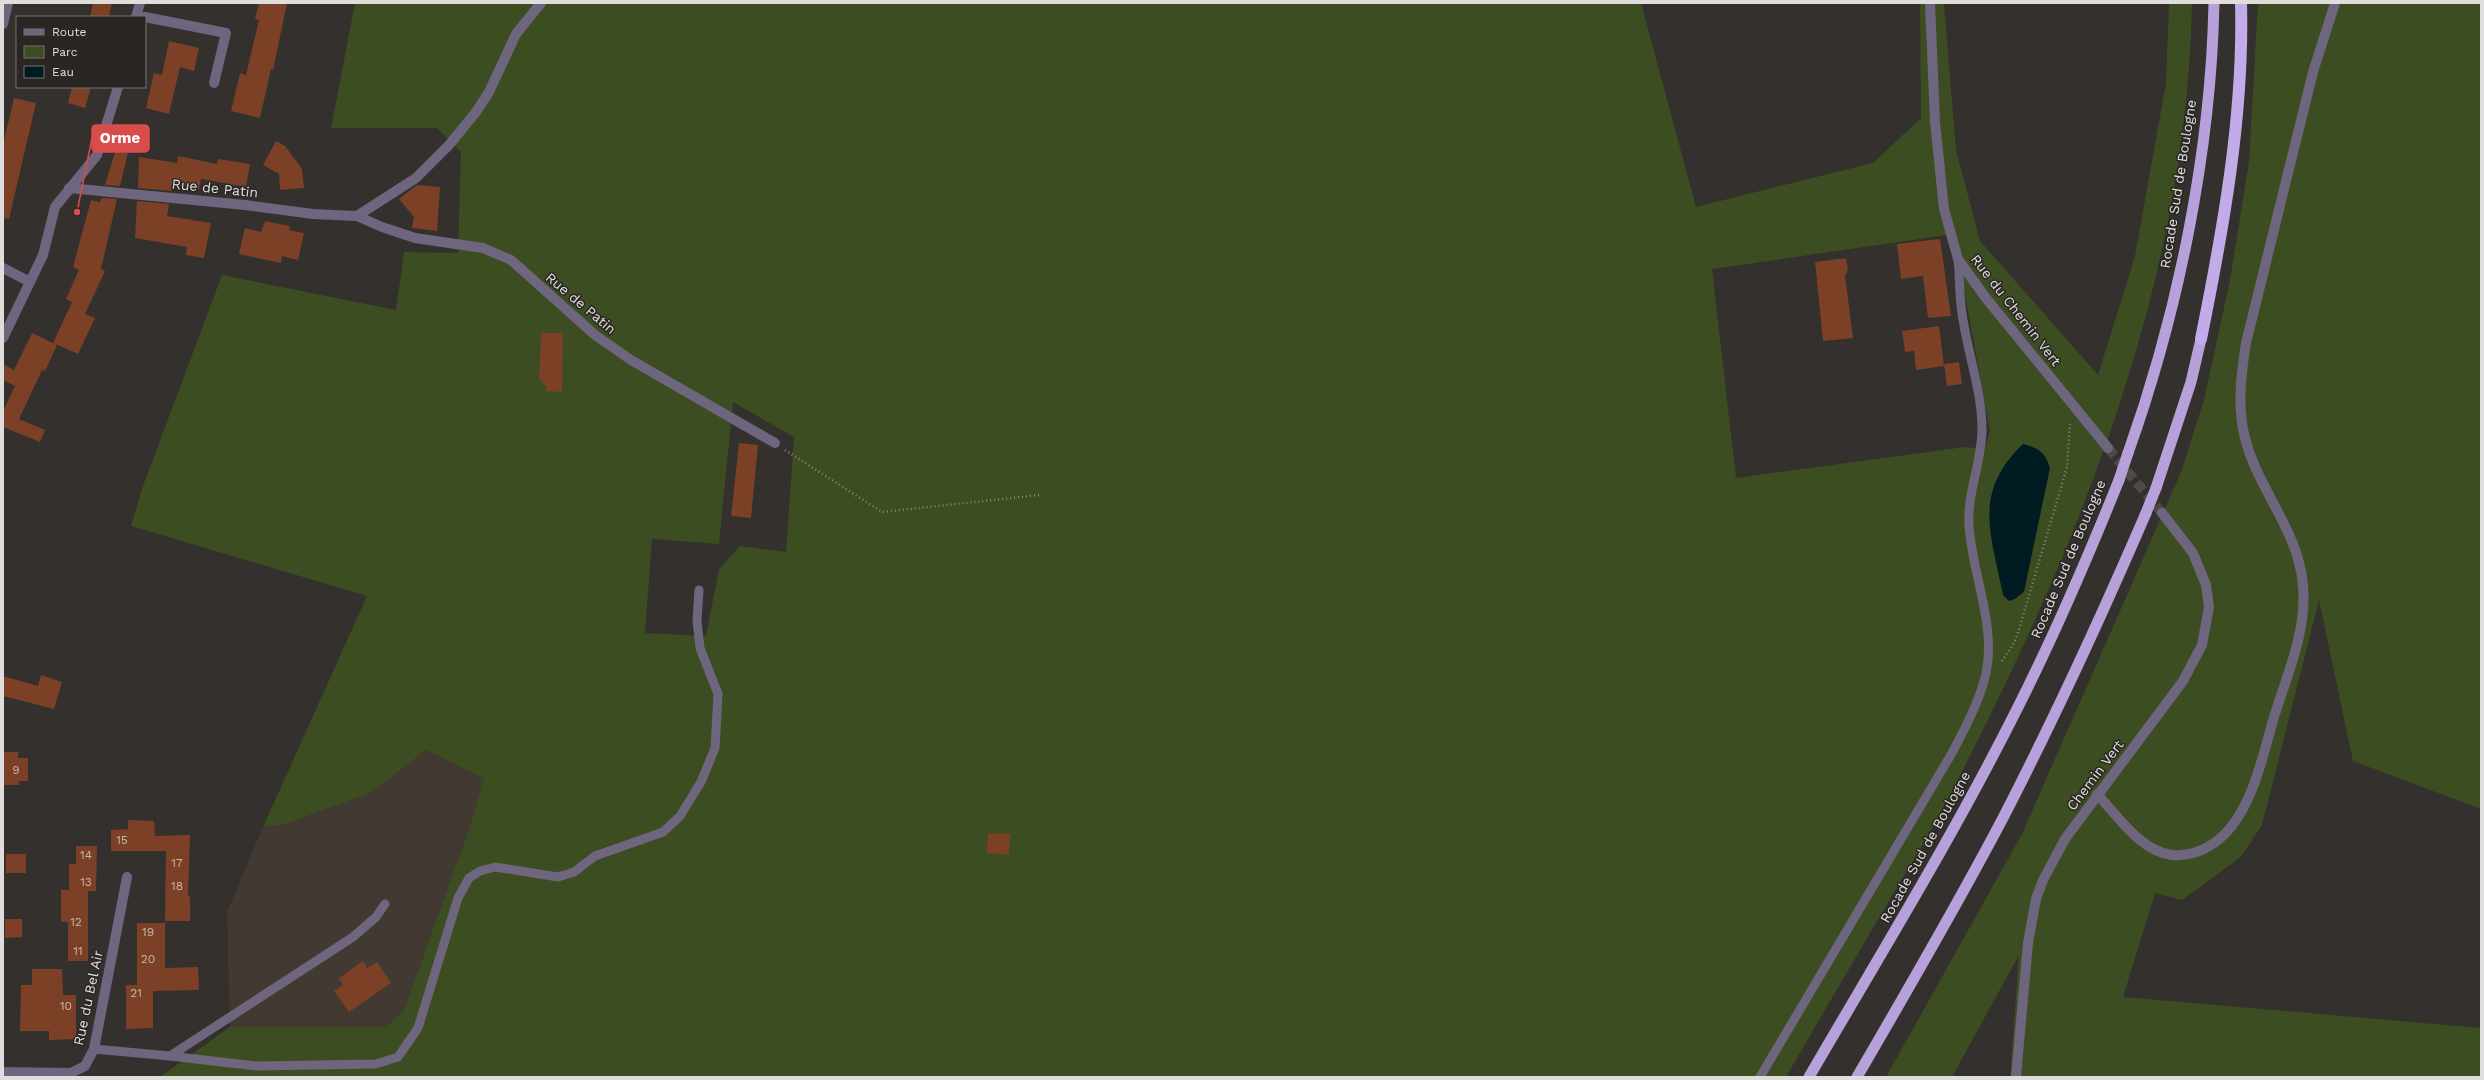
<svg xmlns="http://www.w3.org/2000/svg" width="2484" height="1080" font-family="'Work Sans',sans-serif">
<rect width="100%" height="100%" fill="#34302e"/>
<path fill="#423933" d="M426,750l58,29 -18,59 -63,174 -18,15h-155l-3,-115 36,-85 22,-3 86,-31z"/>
<g fill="#3c4d21" fill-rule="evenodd">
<path d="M355,3h1286l55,204 177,-44 48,-45 -1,-115h24l12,147 24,91 118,134 37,-119 31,-173 3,-80h23c-5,286 -119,557 -250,807 -16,31 -35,60 -53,91 -34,58 -69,117 -103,176h-1626l70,-50h155l18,-15 63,-174 18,-59 -58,-29 -55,43 -86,31 -22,3 104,-231 -236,-70 12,-40 79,-211 174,35 8,-58 54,1 3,-101 -24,-24h-106zM1954,234l36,197 -5,18 -20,-2 -229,31 -24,-209zM733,402l61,35 -8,115 -46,-6 -21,23 -13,67 -61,-3 7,-94 67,5z"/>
<path d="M2258,3h223v806l-128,-48 -34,-161 -57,225 -21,32 -59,43 -27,-7 -32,104 358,31v49h-471l9,-122 -67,122h-66l136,-243 159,-362 23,-72 26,-120 19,-118z"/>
</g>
<path fill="#001c22" d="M2023,444c16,4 22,8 27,24l-26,124 -9,7 -6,2 -6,-6c-12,-61 -31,-102 20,-151z"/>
<g fill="#7b4025">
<path d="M93,3h19l-3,14h-19z"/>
<path d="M259,3h28l-14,67 -2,-1 -11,49 -29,-7 9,-38 6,2 13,-55 -4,-1z"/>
<path d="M169,41l30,7 -5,23 -14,-4 -11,47 -23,-6 8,-35 8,2z"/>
<path d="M72,87h19l-6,21 -17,-5z"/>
<path d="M14,98l22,5 -27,116 -6,-1v-73z"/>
<path d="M122,129l11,3 -13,54 -15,-1z"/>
<path d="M276,141l9,5 17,23 2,19 -24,2 -1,-16 -16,-9z"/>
<path d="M178,156l39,8 1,-5 32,5 -4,23 -45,-8 -2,10 -26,-5 -1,7 -34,-3 1,-31 38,6z"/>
<path d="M417,185l23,2 -3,44 -25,-3 2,-11 -15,-18z"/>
<path d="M101,198l16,1 -16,70 4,2 -20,43 10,4 -17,36 -25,-11 19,-41 -6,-3 13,-29 -6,-3 18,-67 9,2z"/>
<path d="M137,201l32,3 -2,12 44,7 -7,35 -18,-3 1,-8 -52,-9z"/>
<path d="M265,221l25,5 -1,4 15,3 -6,27 -16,-4 -1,7 -42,-9 6,-26 16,4z"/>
<path d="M1940,239l11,77 -23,2 -5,-42 -22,3 -4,-35z"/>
<path d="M1846,258l2,12 -3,6 8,62 -30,3 -8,-79z"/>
<path d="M1939,326l5,40 -28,4 -2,-19 -9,1 -3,-21z"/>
<path d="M32,333l25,12 -12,26 -3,-1 -23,49 26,11 -5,12 -37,-15v-16l12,-25 -12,-6v-16l11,6z"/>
<path d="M541,333h22l-1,59 -16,-1v-6h-3l-1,-5h-3z"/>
<path d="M1959,362l3,22 -15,2 -3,-22z"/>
<path d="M739,443l19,2 -7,73 -20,-2z"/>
<path d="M41,675l21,7 -8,27 -51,-13v-20l35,10z"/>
<path d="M3,752h15v6h10v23h-9v4h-16z"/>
<path d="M128,820l26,1 1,15 35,-1 -2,62 2,-1v25h-25l1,-70h-55v-21l17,-1z"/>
<path d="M988,833l22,1 -1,21 -22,-2z"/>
<path d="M76,846h21l-1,45h-8v70h-20v-39h-7v-32h8v-26h7z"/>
<rect x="6" y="854" width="20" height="19"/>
<path d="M5,919h17v18l-17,1z"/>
<path d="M137,923h28v45l33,-1 1,23 -46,1v37l-27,1v-44h11z"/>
<path d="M363,961l4,7 10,-6 14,21 -42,29 -15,-21 9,-6 -4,-7z"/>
<path d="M32,969h30l1,26h13v44l-27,1v-9h-29l1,-46h11z"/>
</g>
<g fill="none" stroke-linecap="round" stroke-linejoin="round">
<path stroke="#4e4a48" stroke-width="10" stroke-dasharray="10 5" stroke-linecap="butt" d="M2108,448l54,65"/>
<g stroke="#898684" stroke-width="2.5" stroke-dasharray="1 3" stroke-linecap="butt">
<path d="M785,450l97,62 157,-17"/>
<path d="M2002,661l11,-16 5,-12 49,-166 3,-43"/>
</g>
<g stroke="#6e657e" stroke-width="9">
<path d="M94,1049l76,7 183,-119 23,-20 9,-13"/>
<path d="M170,1056l86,10 120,-2 22,-7 20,-29 40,-130 11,-20 11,-7 15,-4 63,10 16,-5 21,-16 68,-24 17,-16 21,-34 14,-34 3,-54 -18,-46 -3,-27 2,-31"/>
<path d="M1760,1077l192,-324c12,-23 25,-47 32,-72 15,-51 -12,-105 -15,-156 -2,-33 13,-63 13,-96 0,-39 -15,-77 -20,-116 -3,-18 -2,-36 -4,-54"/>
</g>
<g stroke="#6e657e" stroke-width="10">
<path d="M1930,3l5,119 9,87 14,50 27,38 123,151"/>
<path d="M136,17l4,-14"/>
<path d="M145,17l81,16 -12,50"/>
<path d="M3,24l5,-21"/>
<path d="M69,188l176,17 68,9 44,2 25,11 33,11 68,10 28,12 84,75 36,25 144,83"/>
<path d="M357,216l59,-38 33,-33 27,-33 13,-20 27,-58 25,-31"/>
<path d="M3,268l27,14"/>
<path d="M3,338l40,-83 12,-48 42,-52 21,-68"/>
<path d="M2097,794c20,21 44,58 75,61 23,2 45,-10 59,-28 24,-30 32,-73 43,-110 13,-42 33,-86 29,-131 -4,-55 -45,-96 -58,-148 -8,-31 -4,-64 1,-95l67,-271 22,-69"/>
<path d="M3,1072l68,1 14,-7 9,-17 33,-172"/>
<path d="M2016,1077l12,-134 8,-44 7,-19 22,-41 118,-158 19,-36 7,-38 -3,-22 -13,-32 -31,-40"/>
</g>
<g stroke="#b6a1da" stroke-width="11">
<path d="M2128,453c50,-140 83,-301 86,-450"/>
<path d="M2156,488l35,-106 10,-43"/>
<path d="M1809,1077c71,-122 145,-242 208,-368 38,-75 71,-152 102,-229"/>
<path d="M1857,1077c50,-86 101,-173 147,-261 51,-99 98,-201 142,-303"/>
</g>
<path stroke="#c2abe9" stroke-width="12" d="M2201,339c22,-109 43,-224 40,-336"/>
<g stroke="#b6a1da" stroke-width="11">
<path d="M2119,480l9,-27"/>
<path d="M2146,513l10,-25"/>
</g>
</g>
<g text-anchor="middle" stroke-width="3" stroke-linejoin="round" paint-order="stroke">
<g font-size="12" fill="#c7b6ae">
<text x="16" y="774">9</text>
<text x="122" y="844">15</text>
<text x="86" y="859">14</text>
<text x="177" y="867">17</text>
<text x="86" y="886">13</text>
<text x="177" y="890">18</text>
<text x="76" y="926">12</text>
<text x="148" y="936">19</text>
<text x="78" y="955">11</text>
<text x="148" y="963">20</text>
<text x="136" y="997">21</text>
<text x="66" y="1010">10</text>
</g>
<g font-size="14" fill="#e0dedc" stroke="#2a2624">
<text transform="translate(2178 184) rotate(-81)" y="5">Rocade Sud de Boulogne</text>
<text transform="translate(215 188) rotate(6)" y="5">Rue de Patin</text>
<text transform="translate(581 303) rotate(40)" y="5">Rue de Patin</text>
<text transform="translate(2016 310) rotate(52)" y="5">Rue du Chemin Vert</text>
<text transform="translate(2068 559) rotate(-67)" y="5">Rocade Sud de Boulogne</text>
<text transform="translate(2095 775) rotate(-53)" y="5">Chemin Vert</text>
<text transform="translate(1925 847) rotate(-61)" y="5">Rocade Sud de Boulogne</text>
<text transform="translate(88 998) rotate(-78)" y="5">Rue du Bel Air</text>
</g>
</g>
<path fill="none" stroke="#d84c4c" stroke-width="1.5" d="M77 212L92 138"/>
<circle fill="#d84c4c" stroke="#2a2624" stroke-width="1.5" cx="77" cy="212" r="4"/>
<rect fill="#d84c4c" stroke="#d84c4c" stroke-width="1.5" x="92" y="125" width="57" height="27" rx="4"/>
<g font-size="15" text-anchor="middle" font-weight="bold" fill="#fff">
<text x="120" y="143">Orme</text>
</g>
<rect width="2484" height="1080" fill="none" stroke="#e0dedc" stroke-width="8"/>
<rect x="16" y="16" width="130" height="72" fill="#2a2624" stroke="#73706e"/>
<rect x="24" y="29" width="20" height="6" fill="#6e657e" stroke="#73706e"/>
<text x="52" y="36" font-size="12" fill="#e0dedc">Route</text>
<rect x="24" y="46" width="20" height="12" fill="#3c4d21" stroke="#73706e"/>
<text x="52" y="56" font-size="12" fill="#e0dedc">Parc</text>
<rect x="24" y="66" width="20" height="12" fill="#001c22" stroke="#73706e"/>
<text x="52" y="76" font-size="12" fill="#e0dedc">Eau</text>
</svg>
